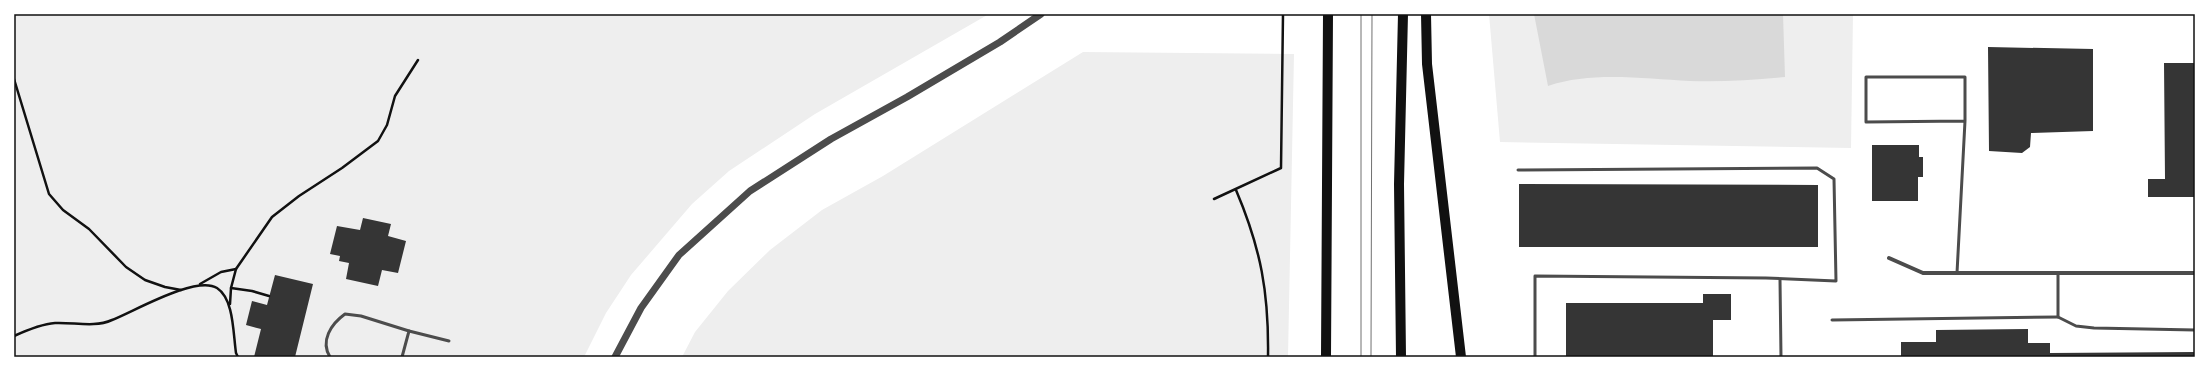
<svg xmlns="http://www.w3.org/2000/svg" width="2209" height="371" font-family="Roboto,sans-serif">
<rect width="100%" height="100%" fill="#fff"/>
<g fill="#eee">
<path d="M14,14h975l-174,100 -86,57 -37,33 -61,71 -25,38 -22,44h-570z"/>
<path d="M1489,14h364l-2,134 -351,-6z"/>
<path d="M1083,52l211,2 -6,303h-606l13,-25 33,-41 42,-41 52,-40 61,-34z"/>
</g>
<path fill="#d9d9d9" d="M1534,14h249l2,63c-31,3 -63,5 -95,4 -46,-2 -98,-10 -142,5z"/>
<g fill="#353535">
<path d="M1988,47l105,2v82l-62,2 -1,14 -8,6 -33,-2z"/>
<path d="M2164,63h31v134h-47v-18h17z"/>
<path d="M1872,145h47v12h4v20h-5v24h-46z"/>
<path d="M1519,184l299,1v62h-299z"/>
<path d="M363,218l28,6 -3,12 18,5 -8,32 -16,-3 -4,16 -32,-7 3,-16 -10,-2 1,-5 -10,-2 7,-28 23,4z"/>
<path d="M275,275l38,9 -18,73h-41l7,-28 -15,-4 6,-24 15,4z"/>
<path d="M1703,294h28v26h-18v37h-147v-54h137z"/>
<path d="M2028,329v14h22v10l145,-1v5h-294v-15h35v-12z"/>
</g>
<g fill="none" stroke-linecap="round" stroke-linejoin="round">
<g stroke="#111" stroke-width="2.5">
<path d="M14,79l35,115 14,16 26,19 37,38 19,13 20,7 16,3"/>
<path d="M1236,190c25,59 33,103 32,167"/>
<path d="M1214,199l67,-31 2,-154"/>
<path d="M200,284l21,-12 15,-3"/>
<path d="M231,288l21,3 17,5"/>
<path d="M230,304l1,-16 5,-19 36,-52 27,-21 43,-28 36,-27 9,-16 8,-29 23,-36"/>
<path d="M14,336c11,-5 28,-12 41,-13 19,-1 39,5 57,-3 23,-9 84,-45 105,-32 17,11 16,45 19,65l2,4"/>
</g>
<g stroke="#4c4c4c" stroke-width="3">
<path d="M1518,170l299,-2 17,11 2,102 -70,-3 -231,-2v81"/>
<path d="M1957,273l8,-152v-44h-99v45l99,-1"/>
<path d="M2058,273v44l18,9 18,2 101,2"/>
<path d="M1780,280l1,77"/>
<path d="M1832,320l226,-3"/>
<path d="M409,331l40,10"/>
<path d="M330,357c-10,-16 1,-33 15,-43l16,2 48,15 -7,26"/>
</g>
<path stroke="#4c4c4c" stroke-width="4" d="M1889,258l34,15h272"/>
<path stroke="#4c4c4c" stroke-width="7" d="M615,357l26,-49 38,-53 71,-64 81,-52 76,-42 93,-55 41,-28"/>
<g stroke="#111" stroke-width="10">
<path d="M1426,14l1,50 34,293"/>
<path d="M1326,357l2,-343"/>
<path d="M1401,357l-2,-173 4,-170"/>
</g>
<g stroke="#707070" stroke-width="1">
<path d="M1361,357v-343"/>
<path d="M1371,357l1,-343"/>
</g>
</g>
<rect width="2209" height="371" fill="none" stroke="#ffffff" stroke-width="30"/>
<rect x="15" y="15" width="2179" height="341" fill="none" stroke="#111" stroke-width="1.5"/>
</svg>
